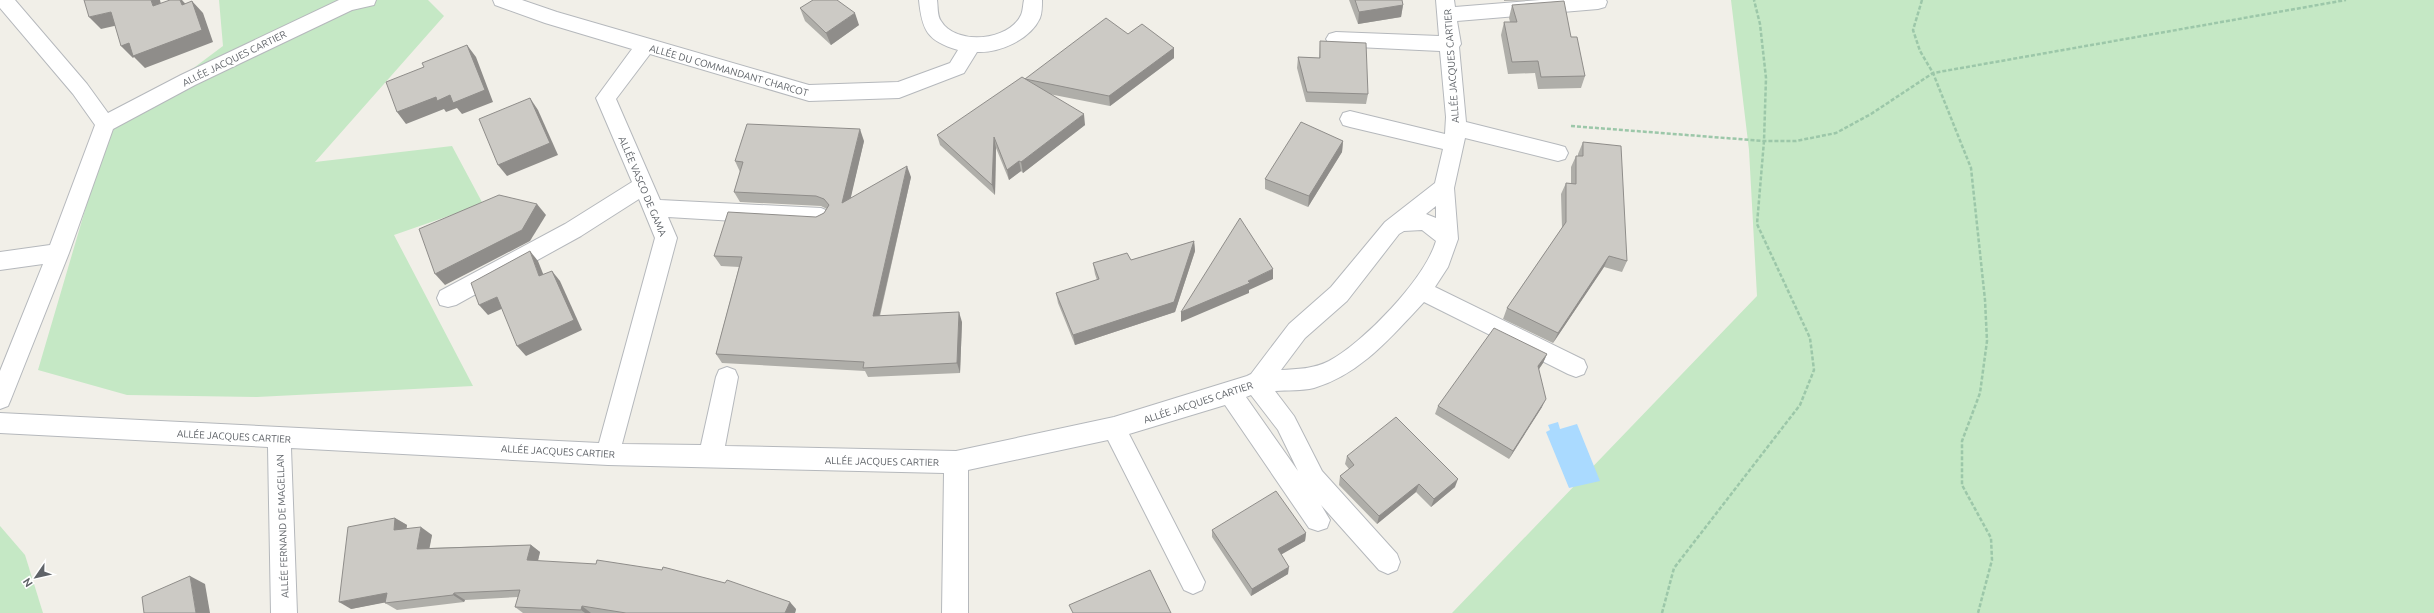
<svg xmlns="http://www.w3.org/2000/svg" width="2434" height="613" font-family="Ubuntu,sans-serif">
<rect width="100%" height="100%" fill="#f1efe8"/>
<g fill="#c5e8c5">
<path d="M219,0h209l16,16 -129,146 137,-16 31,58 -89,31 79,151 -216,11 -130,-2 -89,-25 70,-238 115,-86z"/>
<path d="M1731,0h703v613h-982l305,-317 -8,-146z"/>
<path d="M0,526l25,29 18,58h-43z"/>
</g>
<path fill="#aadaff" d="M1558,422l2,7 17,-5 23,57 -31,7 -23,-56 4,-2 -2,-5z"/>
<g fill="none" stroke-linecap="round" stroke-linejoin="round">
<defs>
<g id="minor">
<path d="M0,0h15l72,84 21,29 73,-38 158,-75h37l-2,5 -22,5 -157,75 -82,44 -44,124 -58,146 -3,7 -8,3v-38l43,-107 -43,6v-18l50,-7 45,-120 -22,-31 -73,-86z"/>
<path d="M493,0h29l35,12 252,73 89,-3 52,-19 8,-13c-31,-9 -36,-20 -39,-50h18c1,6 0,16 4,21 15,25 68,20 80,-6 2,-4 2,-11 3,-15h18c0,6 0,13 -2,18 -10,22 -41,35 -63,34l-13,21 -65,25 -90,3 -159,-47 -34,45 44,101 161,8 7,3 4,6 -4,6 -7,3 -153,-9 9,21 -55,206 79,1 15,-68 3,-7 8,-3 8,3 3,7 -13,69 231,5 158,-34 133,-41 4,-2 38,-50 42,-37 54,-65 50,-39 8,-34 -93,-22 -7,-2 -3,-6 3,-6 7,-2 95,23 1,-17 -6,-66 -104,-5 -7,-2 -3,-5 3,-5 7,-2 103,4 -3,-36h18l1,7 85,-7h66l1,2 -2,5 -7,2 -141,12 4,23 -2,3 7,75 92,23 7,2 3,6 -3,6 -7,2 -93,-23 -11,50 4,51 -10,28 -13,20 149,73 3,7 -3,7 -8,3 -8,-3 -144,-72c-32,34 -63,72 -110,86 -12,3 -27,2 -39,3l19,25 28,55 75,83 3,8 -3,8 -9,4 -9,-4 -58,-65 9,15 -3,8 -9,3 -9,-3 -84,-123 -96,29 76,148 -3,8 -9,4 -9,-4 -76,-150 -140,30v143h-26l2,-140 -336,-8 -317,-17 6,165h-26l-3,-166 -268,-14v-20l599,30 56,-205 -16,-39 -58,37 -125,69 -8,2 -8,-2 -3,-7 3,-7 125,-67 67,-42 -36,-84 36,-49 -87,-26 -50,-18zM1436,206v12l-10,-4zM1422,230l14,11c-11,38 -73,102 -107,120 -16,8 -31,8 -48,9l24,-32 42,-37 52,-67 5,-3zM1251,395l27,35 20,41 -52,-74z"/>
</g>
</defs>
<use href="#minor" stroke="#b5b8bc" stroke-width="2"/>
<g stroke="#9cc7a9" stroke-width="2.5" stroke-dasharray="4 2" stroke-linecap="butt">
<path d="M1922,0l-9,30 7,21 13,22 38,95 14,132 2,41 -7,52 -18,48v44l29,53 1,22 -14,53"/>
<path d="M1571,126l193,15h32l40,-8 35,-19 62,-41 413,-73"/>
<path d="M1662,613l12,-45 126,-163 14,-35 -4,-32 -53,-114 7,-83 2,-63 -6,-54 -6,-24"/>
</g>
<use href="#minor" fill="#fff" fill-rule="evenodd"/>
</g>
<g fill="#afaea9">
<path d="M1349,0h53l1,5 -2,12 -43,7z"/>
<path d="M1504,0h26l-26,1z"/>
<path d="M1512,5l59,32 14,39 -4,12 -43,1 -3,-16 -27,1 -7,-39 3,-13h6l-1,-4z"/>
<path d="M800,8l59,17 -28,20 -26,-24z"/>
<path d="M1128,34l46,14v10l-64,48 -61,-12 36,31 -62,48 -2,-2 -12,9 -13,-32 -1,47 -55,-50 -3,-10 88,-56z"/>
<path d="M1320,41l48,53 -2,10 -60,-2 -9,-34 1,-11 21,1z"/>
<path d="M864,141l-14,58 61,-22 -31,139 82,6 -2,51 -92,4 -3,-6 -143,-8 -6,-9 23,-87 -18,-1 -7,-10 102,-39 8,-4 3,-4 -6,-3 -81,-4 -6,-10 6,-20 -5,-11z"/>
<path d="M1343,141l-1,11 -34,55 -43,-18v-10z"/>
<path d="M1583,142l44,119 -5,11 -18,-5 -51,76 -50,-24 4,-11 55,-80 -1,-34 5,-11h5v-16l5,-11h2v-2z"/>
<path d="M1194,241l1,10 -20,61 -100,33 -17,-42 -2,-10 41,-13 -2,-6 -2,-11 38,-3z"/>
<path d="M1547,354l-4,9 -4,6 3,38 -33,52 -74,-45 3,-8z"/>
<path d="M1347,456l108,31 -24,20 -15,-15 -39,32 -38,-39 1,-9 9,-7 -4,-5z"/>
<path d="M395,518l12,7 -1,4 26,6 -3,13 102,-3 9,7 -2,9 258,48 -1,4h-272l-8,-6 3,-10 -53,3 -1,2 -67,8 -12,-7v-1l-34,7z"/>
<path d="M1212,530l94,3 -1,8 -24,13 7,20 -37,22 -39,-59z"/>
</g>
<g fill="#8f8d8a">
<path d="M151,0h9l4,18 -11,-12z"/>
<path d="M180,0h2l8,9 -8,-4z"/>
<path d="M192,1l11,12 10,29 -68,26 -11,-11 -1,1 -12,-12z"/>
<path d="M1403,5l-2,12 -43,7 1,-12z"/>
<path d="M111,12l12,12 -22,5 -12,-12z"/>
<path d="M855,13l4,12 -28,20 -5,-12z"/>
<path d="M467,45l9,12 17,45 -31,12 -5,-6 -11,4 -2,-3 -38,15 -9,-12z"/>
<path d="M1174,48v10l-64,48 -1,-10z"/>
<path d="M530,98l8,12 20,45 -51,21 -9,-11z"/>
<path d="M1084,114l1,11 -62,48 -2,-11z"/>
<path d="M860,129l4,12 -17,73 -5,-11z"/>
<path d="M994,137l2,11 -1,47 -3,-10z"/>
<path d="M1343,141l-1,11 -34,55 1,-11z"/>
<path d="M1019,161l2,10 -12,9 -2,-10z"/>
<path d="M907,166l4,11 -34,149 -4,-10z"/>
<path d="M537,204l9,11 -16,26 -85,44 -10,-11z"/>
<path d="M1194,241l1,10 -20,61 -100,33 -2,-10z"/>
<path d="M530,251l8,10 10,25 -9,-10z"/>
<path d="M1609,256l-5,11 -51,76 5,-10z"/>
<path d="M1273,269v10l-24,11v3l-68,29v-10l67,-31z"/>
<path d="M552,271l8,10 22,49 -56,26 -9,-10z"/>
<path d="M497,297l9,10 -18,8 -9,-10z"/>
<path d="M959,312l3,10 -2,51 -3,-10z"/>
<path d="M1547,354l-4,9 -8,12 3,-9z"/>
<path d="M1546,399l-4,8 -33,52 4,-8z"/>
<path d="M1458,479l-3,8 -24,20 3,-8z"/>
<path d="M1419,484l-3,8 -39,32 2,-8z"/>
<path d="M395,518l12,7 -2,13 -11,-8z"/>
<path d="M421,527l11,8 -4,21 -11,-7z"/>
<path d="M1306,533l-1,8 -28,16 1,-8z"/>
<path d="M531,545l9,7 -4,16 -9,-8z"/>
<path d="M1289,567l-1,7 -37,22 1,-7z"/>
<path d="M190,576l15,8 5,29h-14z"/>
<path d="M387,593l11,7 -47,9 -12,-7z"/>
<path d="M454,593l11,7 -1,2 -11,-7z"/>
<path d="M790,602l6,7 -1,4h-10z"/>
<path d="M582,606l9,7h-6l-4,-3z"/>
</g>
<g fill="#cccac5" stroke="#8f8d8a">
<path d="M84,0h67l2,6 17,-6h10l2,5 10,-4 10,29 -69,26 -4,-13 -8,3 -10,-34 -22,5z"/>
<path d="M813,0h24l18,13 -29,20 -26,-25z"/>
<path d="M1355,0h47l1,5 -44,7z"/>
<path d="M1564,1l7,36h6l8,39 -44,1 -3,-16 -26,1 -8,-40h13l-5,-17z"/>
<path d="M1106,18l22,16 14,-10 32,24 -65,48 -84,-17z"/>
<path d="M1320,41l46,2 2,51 -61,-2 -9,-35 22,1z"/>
<path d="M467,45l18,45 -32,13 -3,-8 -13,6 -1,-4 -39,15 -11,-30 38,-15 -2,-4z"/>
<path d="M1022,77l62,37 -63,48 -2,-1 -12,9 -13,-33 -2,48 -55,-50z"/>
<path d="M530,98l20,45 -52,22 -19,-46z"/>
<path d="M1301,122l42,19 -34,55 -44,-17z"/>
<path d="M747,124l113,5 -18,74 65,-37 -34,150 86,-4 -2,51 -94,5 1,-6 -148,-8 26,-97 -28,-1 14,-44 88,5 8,-4 5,-8 -5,-6 -8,-3 -82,-4 9,-30 -8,-1z"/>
<path d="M1583,142l38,4 6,115 -18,-5 -51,77 -51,-25 59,-86v-39l10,1v-28h7z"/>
<path d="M499,195l38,9 -15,26 -87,44 -16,-45z"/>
<path d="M1240,218l33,51 -25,12 2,2 -69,29z"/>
<path d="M1194,241l-20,61 -101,33 -17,-42 43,-14 -6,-16 34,-10 4,7z"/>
<path d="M530,251l9,25 13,-5 22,49 -57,26 -20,-49 -18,8 -8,-22z"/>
<path d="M1494,328l53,26 -9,12 8,33 -33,52 -75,-45z"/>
<path d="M1396,417l62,62 -24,20 -15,-15 -40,32 -39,-40 14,-11 -7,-9z"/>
<path d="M1276,491l30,42 -28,16 11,18 -37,22 -40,-59z"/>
<path d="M395,518l-1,12 27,-3 -4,22 114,-4 -4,15 69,4 1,-4 65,10 1,-3 62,16 2,-3 63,22 -5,11h-159l-44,-7 -1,4 -66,-3 5,-17 -66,3 -1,2 -68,8 2,-10 -48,9 9,-75z"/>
<path d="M1150,570l21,43h-98l-4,-8z"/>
<path d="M190,576l6,37h-52l-2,-16z"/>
</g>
<g text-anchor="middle" stroke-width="4" stroke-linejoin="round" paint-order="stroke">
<g font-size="10" fill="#5f6368" stroke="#fff">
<text transform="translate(234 58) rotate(-26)" y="4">ALLÉE JACQUES CARTIER</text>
<text transform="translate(1451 66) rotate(-94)" y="4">ALLÉE JACQUES CARTIER</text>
<text transform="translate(729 70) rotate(16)" y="4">ALLÉE DU COMMANDANT CHARCOT</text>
<text transform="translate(643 186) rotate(67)" y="4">ALLÉE VASCO DE GAMA</text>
<text transform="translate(1198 402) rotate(-18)" y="4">ALLÉE JACQUES CARTIER</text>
<text transform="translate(234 436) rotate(3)" y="4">ALLÉE JACQUES CARTIER</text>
<text transform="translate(558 451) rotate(3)" y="4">ALLÉE JACQUES CARTIER</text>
<text transform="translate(882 461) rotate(1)" y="4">ALLÉE JACQUES CARTIER</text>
<text transform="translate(282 526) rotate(-92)" y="4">ALLÉE FERNAND DE MAGELLAN</text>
</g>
</g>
<g transform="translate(36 577) rotate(236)" stroke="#ffffff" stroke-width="3" paint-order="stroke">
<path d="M0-3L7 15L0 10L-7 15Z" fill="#5f6368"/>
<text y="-6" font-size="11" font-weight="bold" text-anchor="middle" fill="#5f6368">N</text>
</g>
</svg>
